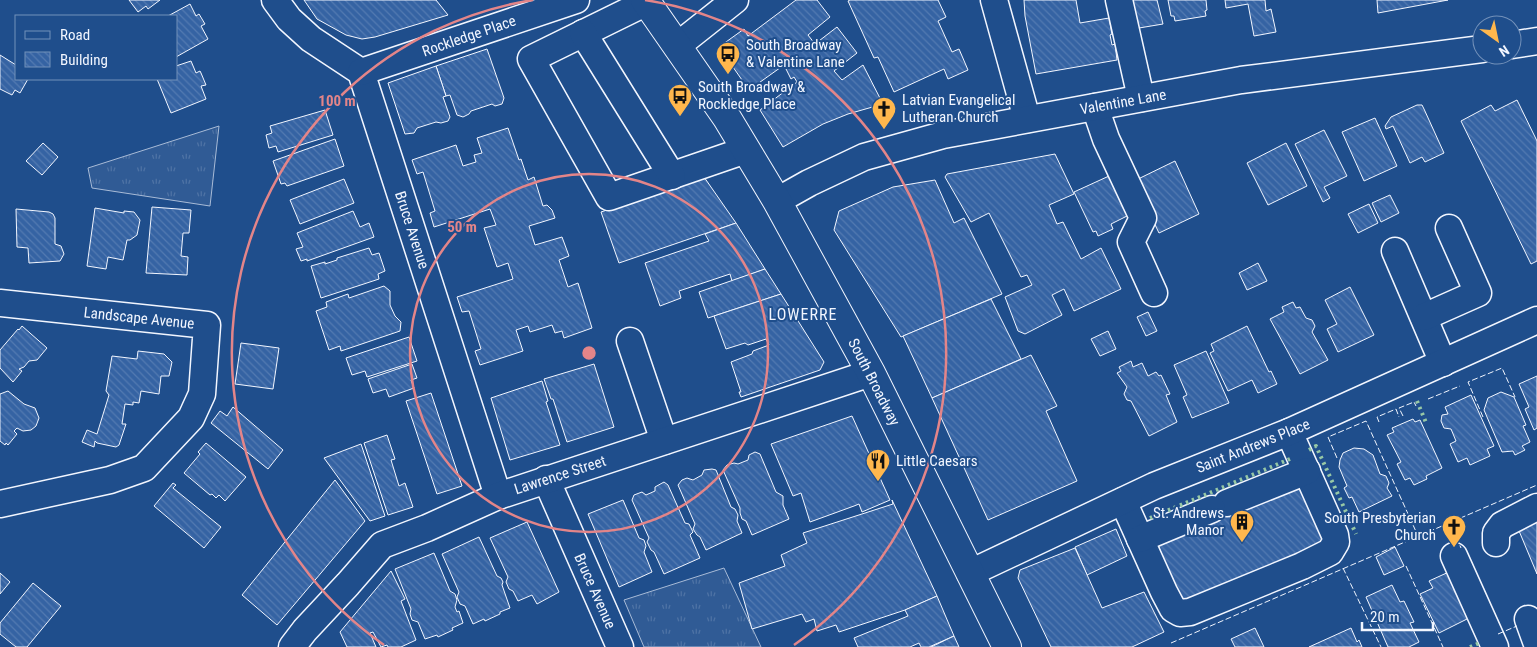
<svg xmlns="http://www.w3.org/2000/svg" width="1537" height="647" font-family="'Roboto Condensed',sans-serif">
<defs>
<pattern id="grass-tufts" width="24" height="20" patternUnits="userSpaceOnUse" patternTransform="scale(1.25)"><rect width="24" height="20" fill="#305b95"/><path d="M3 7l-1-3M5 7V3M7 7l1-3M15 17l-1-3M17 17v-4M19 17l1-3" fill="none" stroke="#4e73a5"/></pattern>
<pattern id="building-back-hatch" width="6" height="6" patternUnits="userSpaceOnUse" patternTransform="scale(1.25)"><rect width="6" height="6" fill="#3563a3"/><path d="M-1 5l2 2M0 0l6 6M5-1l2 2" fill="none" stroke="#537ab1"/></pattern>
</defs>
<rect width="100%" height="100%" fill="#1f4e8c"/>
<g fill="url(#grass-tufts)" stroke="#a8bbd7">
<path d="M219,126l-9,80 -118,-18 -4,-20z"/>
<path d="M724,568l37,79h-117l-20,-47z"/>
</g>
<g fill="url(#building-back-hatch)" stroke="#f2f6ff">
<path d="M129,0h31l-12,9 -2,-3 -8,6z"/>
<path d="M304,0h132l12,15 -73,22 -13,2 -16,-4 -29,-16z"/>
<path d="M796,0h21l13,17 -22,18 7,9 22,-17 20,26 -23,18 8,9 21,-15 20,39 -35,10 -25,10 -40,23 -23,-37 37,-28 -3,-5 -3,2 -7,-14 -35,25 -30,-43 25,-18 4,7z"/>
<path d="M850,0h88l8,17 -8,4 14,31 7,-3 9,21 -20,9 -4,-10 -50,23 -16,-35 -4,1 -26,-57z"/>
<path d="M1024,0h52l4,23 29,-5 3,16 -2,1 2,10 3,-1 2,16 -81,14 -11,-58z"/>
<path d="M1124,0h33l6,24 -30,5z"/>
<path d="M1168,0h38l1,10 -2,1 1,5 -31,5 -1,-5h-3z"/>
<path d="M1225,0h40l1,11 5,-2 5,23 -22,4 -6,-32 -22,4z"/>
<path d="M1377,0h71l-70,13z"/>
<path d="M190,4l6,12 3,-2 6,10 -4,2 7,13 -32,18v-41h-8z"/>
<path d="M487,49l17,49 -2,6 -7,2 -3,-2 -21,7 -2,3 -6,3 -6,-2 -7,-20 -4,1 -10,-30z"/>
<path d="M0,55l16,10v14h12l-8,14 -5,-3 -3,5 -12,-6z"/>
<path d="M191,61l5,12 4,-2 1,2 5,12 -5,1 5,13 -35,14 -14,-34h19v-13z"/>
<path d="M436,66l10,30 -3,1 7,20 -2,4 -7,2 -5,-1 -19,6 -3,5 -9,1 -17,-51z"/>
<path d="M1517,100l20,41v120l-6,3 -70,-143 30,-16 4,6z"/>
<path d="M1417,105h5l2,4 20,44 -19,9 -3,-5 -12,6 -17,-37 -7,3 -1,-3 6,-9z"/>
<path d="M325,110l8,25 -55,17 -2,-6 -7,2 -3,-13 6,-2 -2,-7z"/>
<path d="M1375,118l22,48 -33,15 -22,-49z"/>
<path d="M508,128l11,32 2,-1 7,21 6,-3 9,29 4,-1 5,5 3,8 -26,8 6,19 27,-8 7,19 -10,4 9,27 10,-4 14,45 -28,10 -2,-7 -7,2 -3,-8 -22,7 -2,-6 -12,4 7,21 -43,14 -5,-14 6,-2 -12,-38 -7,1 -5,-15 56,-18 -5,-16 -11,4 -13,-39 12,-3 -6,-16 -56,18 -4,-14 5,-2 -12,-39 -6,2 -5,-14 44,-15 7,21 13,-4 -2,-7 8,-2 -5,-15z"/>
<path d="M1324,130l23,46 -23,11 6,11 -7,4 -28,-58z"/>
<path d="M335,139l9,27 -57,20 -2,-3 -4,1 -8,-23z"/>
<path d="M43,143l15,14 -16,18 -16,-14z"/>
<path d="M1286,143l21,43 -39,19 -21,-42z"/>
<path d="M1055,154l19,40 -25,11 8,19 6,-2 18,37 20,-11 20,41 -47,22 -10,-22 -12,6 10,20 -37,19 -7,-3 -13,-34 27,-12 -5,-10 -6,2 -32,-64 -18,9 -26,-45 2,-3z"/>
<path d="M1175,161l24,53 -40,19 -25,-52z"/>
<path d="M1109,176l24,37 -22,11 2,5 -15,7 -2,-5 -3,1 -19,-40z"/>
<path d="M704,177l32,46 -117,40 -18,-51z"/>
<path d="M344,179l10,24 -54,21 -10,-24z"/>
<path d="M935,180l19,43 10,-5 38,76 -101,43 -67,-107 5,-19 54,-24z"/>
<path d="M1390,195l9,18 -18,9 -9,-19z"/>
<path d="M1369,204l9,19 -20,10 -10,-19z"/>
<path d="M152,207l39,3 -2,23h-6l-2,23 7,1 -1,18 -41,-2z"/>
<path d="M95,208l29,5v-2l10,1 6,8 -3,15 -7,5h-3l-4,20 -15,-3 -2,12 -19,-3z"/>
<path d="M16,209l33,3 4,2 2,4v26l6,2 3,8 -4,7 -31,2 -1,-15 -11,-1z"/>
<path d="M353,211l7,16 9,-4 5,14 -67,24v-2l-6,2 -5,-12 7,-2 -6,-14z"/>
<path d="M736,223l29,46 -33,12 -2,-7 -51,17 2,7 -21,8 -15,-43 64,-22 -4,-7z"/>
<path d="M369,248l3,7 7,-2 6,18 -7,3 1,5 -58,19 -10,-32 14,-4v2l12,-4v-2z"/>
<path d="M1258,263l9,18 -20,9 -8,-17z"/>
<path d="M765,269l16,25 -73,24 -9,-26z"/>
<path d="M384,286l6,5v14l5,11 6,6 -1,9 -59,20 -1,-5 -11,4 -13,-39 11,-4 -1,-5 22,-8 1,4z"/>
<path d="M1350,287l24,48 -36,17 -11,-23 10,-5 -12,-24z"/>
<path d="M781,294l43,68 -4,8 -79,27 -2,-5h2l-10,-30 21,-8 1,-3 16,-6 -3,-6 -18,6 -3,-2 -19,6 -12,-33z"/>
<path d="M991,299l30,60 -89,39 -29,-62z"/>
<path d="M1293,302l3,6 4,-1 6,11 6,2 3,6 -3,6 16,28 -28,14 -30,-55 14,-7 -2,-5z"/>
<path d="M1148,312l9,19 -11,5 -9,-19z"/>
<path d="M22,326l25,22 -10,12 -8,1 -5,6 -5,2 3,2 -9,11 -13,-14v-18l18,-21 1,1z"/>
<path d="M1247,326l22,46 2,-1 6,13 -19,9 -6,-13 -24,11 -18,-38 4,-2 -3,-7z"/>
<path d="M1108,331l8,18 -16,7 -9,-17z"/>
<path d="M409,337l8,24 -50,16 -2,-6 -13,4 -6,-17z"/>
<path d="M241,343l38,5 -6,41 -38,-5z"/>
<path d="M138,351l26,3 8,8 -3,14h-8l-2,18 -18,-3 -2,12 -6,-1v3l-8,-1 -3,20h4l-7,21 -3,2 -19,-4 -2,-2 -1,6 -12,-5 5,-12 10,4 12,-39 -3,-4 6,-35 25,3z"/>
<path d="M1206,351l23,52 -37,15 -9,-21 4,-2 -13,-30z"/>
<path d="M1031,355l26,51 -11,5 31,70 -89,39 -56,-122z"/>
<path d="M1131,361l2,6 9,-4 6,13 8,-4 3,4 2,-1 9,19 -4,1 11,27 -28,14 -18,-35 -4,-1 -3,-6 3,-7 -10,-14 4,-2 -2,-4z"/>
<path d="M412,364l5,14 -6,2 3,8 -25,9 -3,-8 -13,4 -5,-14z"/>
<path d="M594,364l20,63 -47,15 -14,-43h-2l-7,-20z"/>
<path d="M1537,376v52l-3,2 -9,-21 4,-2 -10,-23z"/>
<path d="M542,381l6,20 -2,1 14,43 -50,15 -19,-62z"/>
<path d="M8,391l16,13 11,4 4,10 -3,8 -5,4 -8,1 -6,-3 -3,3 3,3 -9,11 -2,-2 -1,2 -5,-4v-47z"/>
<path d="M1501,392l13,5 12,28 -3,1 7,16 -8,4 3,4 -10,5 -2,-4 -11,1 -18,-42 4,-12z"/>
<path d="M431,393l31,93 -25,8 -31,-93z"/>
<path d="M1471,395l23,51 -7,3 3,7 -20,9 -3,-7 -9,4 -8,-18 6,-3 -5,-12 -7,-1 -3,-7 1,-6 6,-1 -3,-7z"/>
<path d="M233,407l50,43 -15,19 -57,-46 9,-12 7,5z"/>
<path d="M852,416l38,84 -28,12 -3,-8 -5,2 -44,16 -9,-29 -8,3 -22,-52z"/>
<path d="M1413,419l2,3 5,-2 22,48 -16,8 1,3 -13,6 -4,-7 -5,2 -8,-16 4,-2 -14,-27 7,-3 -2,-4z"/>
<path d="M387,435l8,24 -4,1 8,26 6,-3 8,24 -25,8 -24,-72z"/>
<path d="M206,443l40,34 -21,24 -6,-6 -3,3 -4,-4 -2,1 -26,-22 16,-19 -2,-2z"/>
<path d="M361,444l24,72 -15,5 -46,-63z"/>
<path d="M1354,448l10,1 9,6 7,19 6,2 3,7 -2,5 5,8 -33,16 -7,-15 -3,1 -5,-10 3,-2 -8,-19 1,-7 3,-7z"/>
<path d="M755,452l5,2 16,38 7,4v9l6,14 -37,16 -6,-14 -4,-2 -2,-6v-5l-17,-38 4,-5 7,-2 4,1 10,-4 1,-5z"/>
<path d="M712,469l4,1 15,37 4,2 3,6 -1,6 5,12 -36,17 -6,-13 -3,-2 -4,-6 2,-5 -17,-39 4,-5 5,-2 6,2 9,-5 2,-5z"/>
<path d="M335,480l30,41 -88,104 -35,-30z"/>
<path d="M1302,481l26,62 -145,62 -26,-62z"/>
<path d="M664,482l4,3 17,38 4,1 4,8 -3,3 10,23 -36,16 -10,-22 -3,-2 -4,-8 2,-4 -17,-38 2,-5 8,-3 4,3 9,-4v-4z"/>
<path d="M173,483l3,2 -3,3 48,39 -17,21 -50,-42z"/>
<path d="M623,500l16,38 5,2 2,6 -2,6 8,20 -33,15 -31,-73z"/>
<path d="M892,500l45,96 -32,14 -66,22 -3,-7 -19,6 -3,-12 -8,3 -4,-8 -50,15 -13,-46 46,-17 -4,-11 26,-12 -4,-10 90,-29z"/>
<path d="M1537,517v57l-20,-48z"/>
<path d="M527,522l32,70 -22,12 -5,-9 -14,6 -5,-10 -4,-2 -3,-7 2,-5 -18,-39z"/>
<path d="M1116,529l11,27 -40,19 -12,-28z"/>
<path d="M479,537l18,39 4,2 2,4 -1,3 8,23 -10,4v2l-15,7 -1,-2 -11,5 -8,-18 -5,-2 -3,-7 2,-5 -17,-38z"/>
<path d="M1395,547l9,19 -20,9 -8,-18z"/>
<path d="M1075,548l27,60 42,-16 20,40 -32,15h-81l-33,-69 2,-8z"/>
<path d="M434,553l16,38 5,3 2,6 -2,7 2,5 2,-1 4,12 -11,5 1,2 -15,7 -1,-2 -12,4 -7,-17 -6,-2 -2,-6 1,-5 -16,-40z"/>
<path d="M391,571l14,28 -4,2 15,39 -15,7h-13l-1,-2 -6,2 -8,-15 -3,1 6,14h-29l-7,-15z"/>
<path d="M1451,571l22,45 -34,17 -19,-39 13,-6 -4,-7z"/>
<path d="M0,573l10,9 -10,12z"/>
<path d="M33,583l28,23 -34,41h-11l-16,-13v-11z"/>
<path d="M1392,585l8,17 4,-1 10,21 -4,1 9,19 -10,5h-21l-22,-50z"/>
<path d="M937,596l17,40 -25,11h-8l-2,-4 -9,4h-52l-4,-9 54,-22 -3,-6z"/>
<path d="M1255,628l9,19h-29l-4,-8z"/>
<path d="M1351,628l6,14 2,-2 3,7h-53z"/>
<path d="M954,636l5,11h-28z"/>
</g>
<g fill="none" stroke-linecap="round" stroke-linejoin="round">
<defs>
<g id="minor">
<path d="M275,0l14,19 22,20 50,33 137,424"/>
<path d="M994,0l33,119"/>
<path d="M1119,0l22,98"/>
<path d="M647,2l-116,57 78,138 137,-47"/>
<path d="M583,33l89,143"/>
<path d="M1512,45l25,-4"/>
<path d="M677,46l58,-46"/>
<path d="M361,72l215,-72"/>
<path d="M1095,107l11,32 37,79 -12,24 23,51"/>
<path d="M777,201l32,-18 55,-26 79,-22 298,-55 241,-31"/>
<path d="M1395,251l48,112"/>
<path d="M0,303l207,22 -5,69 -11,24 -47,50 -34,12 -110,24"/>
<path d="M1424,317l54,-24 -29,-65"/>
<path d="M630,341l34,100"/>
<path d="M546,479l74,168"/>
<path d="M1123,501l41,91 9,17 7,4 10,-1 112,-46 28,-14 6,-10 -1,-7 -46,-103"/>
<path d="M1227,503l80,-32"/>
<path d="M1140,539l72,-30"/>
<path d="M1496,543v-10l6,-8 35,-18"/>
<path d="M1454,556l41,91"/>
<path d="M970,573l184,-87 135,-54 248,-112"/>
<path d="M1528,619l8,22"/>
<path d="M292,647l13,-17 43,-46 34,-39 45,-17 71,-32 373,-123"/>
</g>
<path id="major" d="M645,0l82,118 50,83 94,172 136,274"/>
</defs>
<use href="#minor" stroke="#f2f6ff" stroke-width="29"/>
<use href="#major" stroke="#f2f6ff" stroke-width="30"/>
<use href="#minor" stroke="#1f4e8c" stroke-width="26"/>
<use href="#major" stroke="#1f4e8c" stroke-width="28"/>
<g stroke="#97c8a6" stroke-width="4" stroke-dasharray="2.5 4" stroke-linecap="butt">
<path d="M1417,401l10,24"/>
<path d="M1309,450l7,-4 40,88"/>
<path d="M1150,518l140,-59"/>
<path d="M1470,647l12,-5"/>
</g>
<g stroke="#f2f6ff" stroke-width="1" stroke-dasharray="6 2.5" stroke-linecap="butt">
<path d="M1428,399l32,-13"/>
<path d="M1403,416l-4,-8 15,-6 2,4"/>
<path d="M1483,417l-15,-35 34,-14 13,29"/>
<path d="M1379,422l-2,-5 19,-8 3,8"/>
<path d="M1337,458l-9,-21 38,-16 52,115"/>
<path d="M1450,522l11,26"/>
<path d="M1406,566l37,81"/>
<path d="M1343,568l38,79"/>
<path d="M1498,634l19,-8"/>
<path d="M1171,643l366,-158"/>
</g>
</g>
<g fill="none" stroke="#e38589" stroke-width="2.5">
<circle cx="589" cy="353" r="179"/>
<path d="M384 645A357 357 0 0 1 533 0M645 0A357 357 0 0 1 794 645"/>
</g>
<defs>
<symbol id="bus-pin" viewBox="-11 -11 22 30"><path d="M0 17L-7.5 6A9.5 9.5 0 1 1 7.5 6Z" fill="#ffb74d" stroke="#1f4e8c"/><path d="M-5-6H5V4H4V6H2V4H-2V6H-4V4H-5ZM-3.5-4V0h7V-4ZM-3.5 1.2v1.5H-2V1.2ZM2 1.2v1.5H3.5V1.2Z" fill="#111"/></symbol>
<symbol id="church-pin" viewBox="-11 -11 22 30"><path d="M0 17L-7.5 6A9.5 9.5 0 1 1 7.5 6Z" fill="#ffb74d" stroke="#1f4e8c"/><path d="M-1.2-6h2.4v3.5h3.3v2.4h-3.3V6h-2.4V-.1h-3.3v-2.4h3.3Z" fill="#111"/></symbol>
<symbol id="restaurant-pin" viewBox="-11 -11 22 30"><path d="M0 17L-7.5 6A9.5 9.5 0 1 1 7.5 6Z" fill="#ffb74d" stroke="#1f4e8c"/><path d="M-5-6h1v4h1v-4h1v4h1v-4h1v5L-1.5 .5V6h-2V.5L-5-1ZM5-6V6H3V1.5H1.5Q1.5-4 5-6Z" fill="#111"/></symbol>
<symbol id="building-pin" viewBox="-11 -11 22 30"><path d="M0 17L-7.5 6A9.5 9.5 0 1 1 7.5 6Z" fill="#ffb74d" stroke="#1f4e8c"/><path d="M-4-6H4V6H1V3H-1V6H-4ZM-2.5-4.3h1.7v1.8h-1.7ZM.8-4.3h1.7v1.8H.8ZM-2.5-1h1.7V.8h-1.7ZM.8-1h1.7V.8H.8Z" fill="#111"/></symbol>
</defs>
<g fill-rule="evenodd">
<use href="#bus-pin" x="714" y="40" width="28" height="38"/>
<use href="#bus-pin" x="666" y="82" width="28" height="38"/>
<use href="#church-pin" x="870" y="95" width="28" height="38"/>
<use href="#restaurant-pin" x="864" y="447" width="28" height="38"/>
<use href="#building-pin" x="1228" y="508" width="28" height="38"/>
<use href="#church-pin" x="1440" y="513" width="28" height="38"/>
</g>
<g text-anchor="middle" stroke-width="4" stroke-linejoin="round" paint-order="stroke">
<g font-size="15" fill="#f2f6ff" stroke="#1f4e8c">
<text transform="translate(469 36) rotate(-19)" y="5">Rockledge Place</text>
<text transform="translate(1123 102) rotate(-10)" y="5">Valentine Lane</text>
<text transform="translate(412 230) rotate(72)" y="5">Bruce Avenue</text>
<text transform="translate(139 318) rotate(6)" y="5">Landscape Avenue</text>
<text transform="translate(874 382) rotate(63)" y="5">South Broadway</text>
<text transform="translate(1253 446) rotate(-22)" y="5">Saint Andrews Place</text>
<text transform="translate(560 475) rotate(-18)" y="5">Lawrence Street</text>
<text transform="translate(595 591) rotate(66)" y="5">Bruce Avenue</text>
</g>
<g font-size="15" fill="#f2f6ff" stroke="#1f4e8c" text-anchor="start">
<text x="746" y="50">South Broadway<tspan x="746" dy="17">&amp; Valentine Lane</tspan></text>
<text x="698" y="92">South Broadway &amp;<tspan x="698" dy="17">Rockledge Place</tspan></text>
<text x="902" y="105">Latvian Evangelical<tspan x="902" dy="17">Lutheran Church</tspan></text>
<text x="896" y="466">Little Caesars</text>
<text x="1224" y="518" text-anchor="end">St. Andrews<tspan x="1224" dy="17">Manor</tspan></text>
<text x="1436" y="523" text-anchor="end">South Presbyterian<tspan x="1436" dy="17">Church</tspan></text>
</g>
<g font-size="16" letter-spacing="1" fill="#f2f6ff" stroke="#1f4e8c">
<text x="803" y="320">LOWERRE</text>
</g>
</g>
<circle cx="589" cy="353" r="8" fill="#e38589" stroke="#1f4e8c" stroke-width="2.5"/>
<g font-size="15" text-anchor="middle" font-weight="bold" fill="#e38589" stroke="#1f4e8c" stroke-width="4" stroke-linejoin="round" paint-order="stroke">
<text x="337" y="106">100 m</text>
<text x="462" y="232">50 m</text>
</g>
<rect x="15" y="15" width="162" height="65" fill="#1f4e8c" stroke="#7391ba"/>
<rect x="25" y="31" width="25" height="8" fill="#1f4e8c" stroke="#7391ba"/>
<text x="60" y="40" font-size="15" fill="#f2f6ff">Road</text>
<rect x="25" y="52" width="25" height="15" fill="url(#building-back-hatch)" stroke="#7391ba"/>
<text x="60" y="65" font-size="15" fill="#f2f6ff">Building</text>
<g transform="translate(1497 40) rotate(147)"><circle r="24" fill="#1f4e8c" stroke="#7391ba"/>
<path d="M0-4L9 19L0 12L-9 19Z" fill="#ffb74d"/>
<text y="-8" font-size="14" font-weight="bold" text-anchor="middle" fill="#f2f6ff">N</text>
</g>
<path d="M1362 622v8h71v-8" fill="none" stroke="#f2f6ff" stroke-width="2.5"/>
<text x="1370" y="622" font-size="15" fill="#f2f6ff" stroke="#1f4e8c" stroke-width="4" paint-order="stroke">20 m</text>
</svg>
